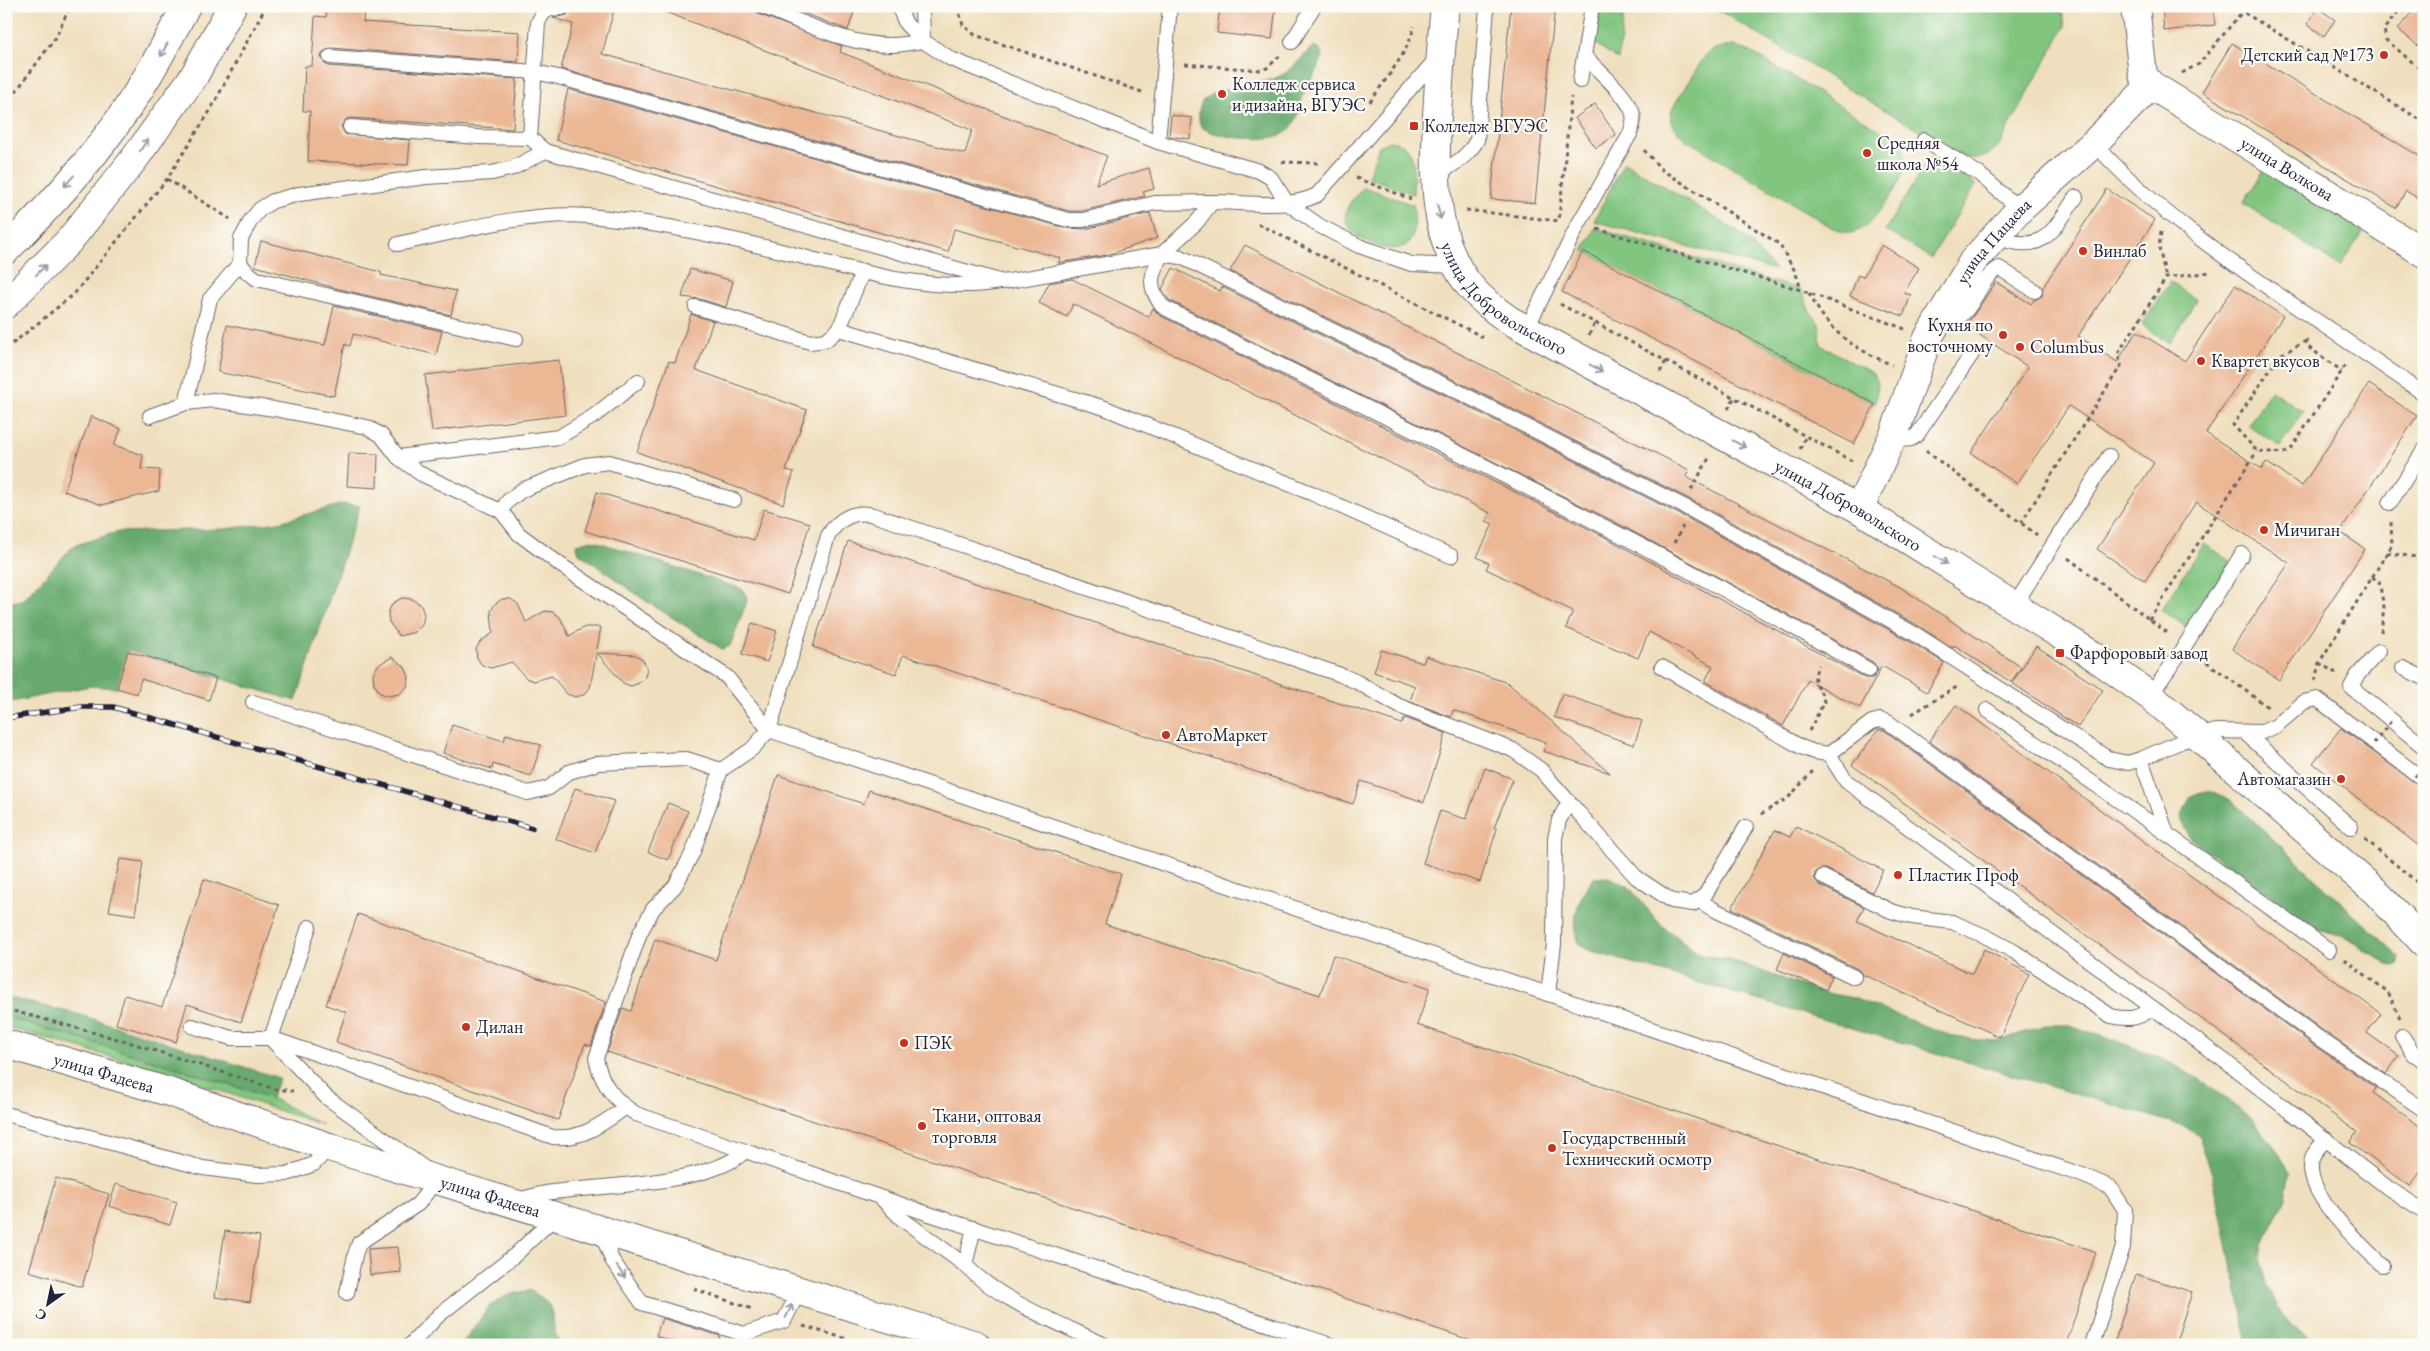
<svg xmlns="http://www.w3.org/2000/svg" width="2430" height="1351" font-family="'EB Garamond',serif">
<rect width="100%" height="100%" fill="#fdfcf7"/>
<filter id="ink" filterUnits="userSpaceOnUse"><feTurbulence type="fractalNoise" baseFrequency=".02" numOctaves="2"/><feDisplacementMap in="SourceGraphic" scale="10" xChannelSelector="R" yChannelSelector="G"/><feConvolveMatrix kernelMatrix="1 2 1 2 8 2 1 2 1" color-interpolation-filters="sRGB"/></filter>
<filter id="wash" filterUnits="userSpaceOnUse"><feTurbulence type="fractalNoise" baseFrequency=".0096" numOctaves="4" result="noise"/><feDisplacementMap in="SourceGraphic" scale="20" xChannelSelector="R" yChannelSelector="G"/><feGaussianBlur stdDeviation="1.12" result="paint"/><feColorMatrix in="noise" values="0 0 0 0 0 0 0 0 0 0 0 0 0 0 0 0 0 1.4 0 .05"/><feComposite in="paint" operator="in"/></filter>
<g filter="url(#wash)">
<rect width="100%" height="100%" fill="#f0dfbe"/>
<g fill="#81c57f" stroke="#52745d">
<path d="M1600,6h25l-7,54 -23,-17z"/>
<path d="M1711,6h345l7,9 2,11 -66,119c-11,12 -18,15 -34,13z"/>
<path d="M1734,46l17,6 149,90c3,6 6,12 6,19 0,18 -33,65 -51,71 -8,2 -14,-1 -22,-4l-148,-89c-7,-7 -17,-15 -14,-26 2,-8 32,-55 37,-60 7,-6 17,-6 26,-7z"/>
<path d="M1389,141c31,3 24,29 24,53l-45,-17 11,-31z"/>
<path d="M1930,157l46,28 -45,73 -46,-28z"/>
<path d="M1624,162l119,73 32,35 -181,-49z"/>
<path d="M2266,167l98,63 -24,37 -97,-64z"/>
<path d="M1364,187l49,18c1,11 4,23 -2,34 -11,24 -72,-1 -65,-27 2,-10 12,-18 18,-25z"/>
<path d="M1595,228l206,62 8,20 11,15 -1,13 3,8 52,28 4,9 -3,21 -292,-153z"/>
<path d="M2170,282l27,18 -28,43 -27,-18z"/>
<path d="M2271,390l32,21 -23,35 -32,-21z"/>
<path d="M2204,544l27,17 -43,67 -27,-18z"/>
<path d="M6,1017l172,51 93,30 51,27 -152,-51 -164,-47z"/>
</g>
<g fill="#68aa6e" stroke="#456654">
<path d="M1313,47l6,2 4,7c-4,12 -11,22 -17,33 -8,15 -6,34 -21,44 -13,10 -72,6 -84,-7 -2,-3 -2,-7 -2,-11 0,-6 2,-14 7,-17 15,-13 56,-12 76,-23 11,-6 21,-20 31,-28z"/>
<path d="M343,504l17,2 -64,195 -167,-50 -12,37 -27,-2 -84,17v-99l18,-5 49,-53 44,-14 108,-3 54,-7z"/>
<path d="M592,540l150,49 5,8 -1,7 -16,42 -8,3 -76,-48 -67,-48 -3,-9z"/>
<path d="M2201,792h12l18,8 169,157 -2,9 -10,-1 -44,-29 -30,-8 -122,-88 -7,-11 -4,-11 10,-22z"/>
<path d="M1609,877l19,9 32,38 41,31 28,4 87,32 37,7 101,39 42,5 49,-17h25l88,31 56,32 41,34 25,32 10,19 -5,25 -22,46 -2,12 5,27 11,26 17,18 26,18h-72l-35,-168 -14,-41 -15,-10 -593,-175 -12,-6c-9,-23 -1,-49 15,-67z"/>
<path d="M6,997l75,18 198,63 -8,20 -93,-30 -172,-51z"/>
<path d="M530,1290c7,5 14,8 19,15 7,13 1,31 15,40h-103l29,-39 17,-11z"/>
</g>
<g id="blocks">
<g fill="#ebb795">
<path d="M327,6h37l-1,16 157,10 -2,30 -187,-14 -8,4 -2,5 4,7 4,2 188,13 -4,50 -163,-11 -4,1 -5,7 4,8 65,6 -2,25 -100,-4 2,-50h-7l2,-45h7l3,-50 11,1z"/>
<path d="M570,6h45l-13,48 363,100 7,-24 -317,-122 97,-2 6,8 84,32 -2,6 267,104 -11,28 53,-16 5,21 -11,3 2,4 -63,15h-13l-508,-142 12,-45 -20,-6 14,-3z"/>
<path d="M785,6h71l-8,24z"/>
<path d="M1220,6h56l-4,33 -55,-6z"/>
<path d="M1511,6h44l-20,197 -44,-4z"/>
<path d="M2162,6h51l2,19 -51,6z"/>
<path d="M2417,6h7v45l-26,-22z"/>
<path d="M2318,8l17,12 -11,16 -17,-12z"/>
<path d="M2232,43l192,116v43l-18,-11 -10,17 -194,-116z"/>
<path d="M568,89l498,139 19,1 65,-16 7,25 -50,17 -49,8 3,-5 -107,-29 -6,23 -392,-112z"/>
<path d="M1595,104l21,31 -20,13 -21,-30z"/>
<path d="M1171,115l21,3 -2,21 -21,-3z"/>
<path d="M2107,189l48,31 -77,116 39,26 20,-31 48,30 50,-76 48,31 -77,117 56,36 4,-7 36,24 67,-102 48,32 -77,116 25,17 -86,131 -47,-31 57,-86 -93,-61 -51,79 -48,-32 57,-86 -85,-57 -52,78 -46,-31 57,-86 -62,-41 30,-44 35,22 3,-4 8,-4 1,-9z"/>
<path d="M261,241l120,31v3l75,16 -5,24 -112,-26 -84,-23z"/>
<path d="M1245,245l444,225 -3,7 214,110 121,80 -10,15 -57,-37 -1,3 -34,-22 -224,-124 -228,-116 -237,-115z"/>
<path d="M1882,245l37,23 -15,25 7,2 -8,21 -53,-20 8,-21 5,2z"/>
<path d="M1583,251l292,153 -21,40 -292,-152z"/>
<path d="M1173,268l47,23 2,-4 237,115 228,116 224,124 33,21 -17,29 -45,-26 -22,42 -52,-28 -25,46 -78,-45 8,-15 -64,-34 -11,26 -72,-30 7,-17 -87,-42 3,-6 -12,-6 16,-33 -7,-3 4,-8 -417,-209 -6,13 -28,-14 10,-20 23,-4 77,38 4,-9 6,7 444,221 262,142h8l5,-8 -5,-8 -86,-48 -176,-94 -442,-220 -7,-11z"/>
<path d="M690,269l43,12 -7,26 -27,-8 -17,-2z"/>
<path d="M334,306l108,25 -6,24 -83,-21 -3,12 -5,-2 -11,52 -116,-24 9,-47 98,20z"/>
<path d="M691,314l22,7 -17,49 111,40 -21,60 8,2 -11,32 -146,-52 32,-91 6,2z"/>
<path d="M559,360l6,55 -133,16 -7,-56z"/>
<path d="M91,416l30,13 -7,16 29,10 -2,14 19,1 -1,21 -57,14 -38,-14z"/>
<path d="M349,453l29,1 -1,34 -30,-2z"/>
<path d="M597,492l157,48 10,-31 46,14 -22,71 -203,-63z"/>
<path d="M848,541l554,183 3,-6 41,15 -22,69 -63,-21 -8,23 -450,-149 -7,19 -83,-27z"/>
<path d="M402,598l10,1 9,6 3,10 -2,10 -7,7 -16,4 -10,-14 -1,-10 5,-9z"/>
<path d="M502,599h9l7,5 8,18 19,-11 8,1 7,5 9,19 16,-9h16l-11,61 -6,7 -9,2 -8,-3 -15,-18 -18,5 -8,-3 -14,-16 -21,6 -9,-3 -5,-7 -1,-9 4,-7 13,-9 -2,-22 4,-7z"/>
<path d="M752,623l25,8 -10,31 -25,-8z"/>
<path d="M2036,646l67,44 -25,37 -66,-44z"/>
<path d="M1381,650l42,13 3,-7 82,27 102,90 -67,-22 3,-9 -93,-32 -2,7 -41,-16 5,-15 -41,-14z"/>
<path d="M128,651l88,27 -7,22 -68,-21 -4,15 -20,-6z"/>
<path d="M597,653l39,2 7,5 4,8 -2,9 -6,6 -8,3 -8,-3z"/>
<path d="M392,657l13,10 4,10 -2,10 -8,7 -10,2 -9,-3 -6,-9 -1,-10 5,-9z"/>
<path d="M1562,694l80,27 -8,24 -80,-28z"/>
<path d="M1956,705l425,309 -14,19 32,23 -13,18 -61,-42 -396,-291z"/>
<path d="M452,725l52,16 2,-7 35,11 -10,31 -38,-12 -1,5 -49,-16z"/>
<path d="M2341,728l83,61v61l-111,-87z"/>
<path d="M1878,730h6l431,316 61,42 -3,5 51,36v38l-14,19 -60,-43 7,-11 -505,-367z"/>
<path d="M1485,768l28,11 -19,49 3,1 -17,53 -57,-19 17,-52 26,8z"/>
<path d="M778,775l86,29 5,-14 252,84 -16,50 215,71 13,-40 97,33 -13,37 679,227 -30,93h-581l-878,-293 16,-44 8,3 24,-72 61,21z"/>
<path d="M575,788l39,13 -19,52 -39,-14z"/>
<path d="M668,803l20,8 -20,49 -20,-8z"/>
<path d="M1796,826l87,44 -11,22 -46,-23h-7l-4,4 -1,5 5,7 45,22 -7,14 115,53 12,-25 45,25 -29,63 -138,-63 -4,-5 -126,-61 43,-78 15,7z"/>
<path d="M120,859l23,3 -8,53 -26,-4z"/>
<path d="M204,879l75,26 -38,117 -54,-18 -11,38 -60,-18 9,-29 37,12z"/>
<path d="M358,914l248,88 -15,44 -6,-2 -27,76 -222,-78 10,-30 -20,-7z"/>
<path d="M1784,953l48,23 -6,14 -49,-21z"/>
<path d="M56,1178l53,16 -27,93 -53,-16z"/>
<path d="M116,1184l61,18 -7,23 -61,-19z"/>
<path d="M225,1231l35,5 -10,66 -35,-5z"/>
<path d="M398,1247l3,25 -31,3 -2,-26z"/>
<path d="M2136,1274l56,18 -17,53h-49l-11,-4z"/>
<path d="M662,1318l58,18 -2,9h-36l-26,-9z"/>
</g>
</g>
</g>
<g filter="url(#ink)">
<use href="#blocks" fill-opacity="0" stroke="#6a6469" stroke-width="1"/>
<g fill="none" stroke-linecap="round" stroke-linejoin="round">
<defs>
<g id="lane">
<path d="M761,6c42,16 87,40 132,39 10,0 21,-3 30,-4"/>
<path d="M898,6l8,18 17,17"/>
<path d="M922,6l1,35 28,18 207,83 101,29 12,7 16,25 33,23 39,20 52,18 46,2"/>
<path d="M1292,42l22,-36"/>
<path d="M330,57l205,15 23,5 510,143h15l72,-17 57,-1"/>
<path d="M1580,81l4,-25"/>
<path d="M350,127l128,10 52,1 15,13"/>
<path d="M530,138l8,-115c5,-13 11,-15 24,-15"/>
<path d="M1924,140l55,34 41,35"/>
<path d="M1158,142l12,-136"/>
<path d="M2094,143c58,65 129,114 201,163 43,29 86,58 129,88"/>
<path d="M1435,175c17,-9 33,-18 42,-35l10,-134"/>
<path d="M1994,236c48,20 57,-2 82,-39"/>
<path d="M398,244c59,-12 129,-33 190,-28 62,5 132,20 193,35 70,18 146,43 219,31"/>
<path d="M696,307l114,35 16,-2 13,-11 24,-58"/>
<path d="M1937,326c9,-3 18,-5 25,-11 15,-14 19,-37 37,-47l36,23"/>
<path d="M839,329l266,79 206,85 140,63"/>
<path d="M1526,330l52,-105 52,-91c2,-7 5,-13 3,-20 -4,-17 -36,-45 -49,-58l8,-50"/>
<path d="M516,339l-259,-60 -9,-6 -8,-10 1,-24 10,-19 9,-11 13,-8 26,-7 127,-17 66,-4 21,-5 32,-17 458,131 159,-28 35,-32 15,-20c33,0 75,8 105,-7l120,-137"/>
<path d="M186,403l24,-104 30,-36"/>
<path d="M150,416l36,-13 27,-3 61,9 93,18 14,8 17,22 161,-20 35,-21 44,-35"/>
<path d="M1894,434c9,5 14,9 23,1l55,-81"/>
<path d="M398,457l23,17 80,37"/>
<path d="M734,500l-125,-38 -24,3 -63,25 -14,11 -7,10 18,23 43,32 165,111 42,53 1313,445 28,12 15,23 -2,37 -31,98"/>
<path d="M2390,503l34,-53"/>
<path d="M2014,606l95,-150"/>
<path d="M2379,651l-22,25 -6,11 73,60"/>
<path d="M1662,667l139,80 13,5 15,2 43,-32 8,-2 8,2 432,317 104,71"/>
<path d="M2403,668l21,10"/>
<path d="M1869,670c-229,-132 -469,-245 -706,-363 -16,-20 -13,-32 -1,-53l19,3 282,137 228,116 224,124 194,125 19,4 13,-4 41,-18 34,-10 46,1 14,-6 28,-24 13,-3 107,81"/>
<path d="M2150,696l34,-49 58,-93"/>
<path d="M253,702l275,91 21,-5 20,-16 29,-9 88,-4 35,11"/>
<path d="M1987,710l180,124"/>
<path d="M2245,733l106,94"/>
<path d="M1829,754l17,27 380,281 162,126 36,23"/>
<path d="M2141,759l26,75 162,116"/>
<path d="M1569,802l67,75 36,24 21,3 12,-9 41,-68"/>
<path d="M1823,877l68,34 21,6 40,5 33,14 30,16 96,64c18,4 27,3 42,-8"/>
<path d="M1700,901l11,7 143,69"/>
<path d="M192,1026l39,12h40l282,99c30,3 50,-14 73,-30l10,7 109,37"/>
<path d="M2402,1036l12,18 10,7"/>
<path d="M271,1038l38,-111"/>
<path d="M271,1039l55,58 112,81 -20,26 -59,39 -4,12 -8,38"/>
<path d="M626,1107c-17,-13 -26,-28 -30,-49l44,-125 13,-24 22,-23 18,-34 28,-82 31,-21 17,-19 59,-194c10,-18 28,-27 49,-20l464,159 16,7 42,24 114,44 28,20 28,32 -10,18 -4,18 -1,106 -6,50"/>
<path d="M6,1114l197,54 54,7 30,-1 27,-10 15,-17"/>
<path d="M2326,1139c-4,5 -9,10 -12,15 -18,34 47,90 68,111"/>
<path d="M519,1200c11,-3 22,-7 34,-8 47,-7 158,-7 192,-41l181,62 405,132"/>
<path d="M883,1200l19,19 63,46"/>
<path d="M974,1228l-9,37c35,36 94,58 140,80"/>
<path d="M600,1229l12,31 30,43 102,31 40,-13 16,-32"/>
<path d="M410,1345l29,-30 76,-60 42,-40"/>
</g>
<g id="street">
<path id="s1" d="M2135,6l8,69 8,10 273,168"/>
<path id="s2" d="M1859,509l35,-75 34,-96 45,-77 47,-52 74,-66 57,-58"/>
</g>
<g id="secondary">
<path id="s3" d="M1445,6c-4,37 -6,73 -8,110 -2,57 -6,121 32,169 11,14 25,24 40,35l350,189 232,145 59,42 48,40 177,155 49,52"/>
</g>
<g id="primary">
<path id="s4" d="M6,1044l163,48 160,55 647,198"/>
</g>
<g id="highway">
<path d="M6,250c35,-35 70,-72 99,-111 32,-41 57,-87 81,-133"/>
<path d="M6,304l63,-63 66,-83 59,-82 38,-70"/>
</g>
</defs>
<use href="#lane" stroke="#6a6469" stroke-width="16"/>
<use href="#street" stroke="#6a6469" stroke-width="30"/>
<use href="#secondary" stroke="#6a6469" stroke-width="30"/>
<use href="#primary" stroke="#6a6469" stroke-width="30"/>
<use href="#highway" stroke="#6a6469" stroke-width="30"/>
<g stroke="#6a6469" stroke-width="3" stroke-dasharray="4 4" stroke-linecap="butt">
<path d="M957,6l6,19 12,10 167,57"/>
<path d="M2242,6l1,6 181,110"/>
<path d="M2403,6l-19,23 2,11 38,32"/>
<path d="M1185,64l74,6 8,-2 14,-13"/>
<path d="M2182,73l17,-9 48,-58"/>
<path d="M1370,102c14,-21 40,-52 44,-76"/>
<path d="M6,105l50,-68 14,-31"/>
<path d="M1644,150l18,20 117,74 16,27 6,18"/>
<path d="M1282,162l37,1"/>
<path d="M1356,178l55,21"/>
<path d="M167,179l63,40"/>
<path d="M1466,210l93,11"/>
<path d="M1559,218l12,-121"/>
<path d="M1258,224l227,114"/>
<path d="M1597,229l204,61 104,39"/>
<path d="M2161,232l-2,16 7,30"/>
<path d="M1809,293c20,40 43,54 83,72"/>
<path d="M1560,304l292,157"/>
<path d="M1589,335l6,-12"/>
<path d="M2306,340l2,7 34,24"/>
<path d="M2306,341l-26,14 -47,70 24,26 27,2 7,-4 56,-86"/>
<path d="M6,349l68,-55 93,-115 43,-68 56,-105"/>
<path d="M1660,372l6,-11"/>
<path d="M1728,409l6,-11"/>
<path d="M1800,449l6,-13"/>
<path d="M1926,451l111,84"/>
<path d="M1691,490l18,-32"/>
<path d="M2021,523l101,-159 -4,-7 1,-5 47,-74 45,-6"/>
<path d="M1674,543l9,-17"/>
<path d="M2387,553l30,4 7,-10"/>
<path d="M2068,558l101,76"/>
<path d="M2372,577l7,4 5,26 -3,25"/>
<path d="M2149,620l108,-169"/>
<path d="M2200,657l69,51"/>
<path d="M2319,663l17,10"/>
<path d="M2315,681l4,-18 73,-118 -1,-23"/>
<path d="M1912,714l48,-29"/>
<path d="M1809,731l15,-29c-3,-17 -16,-17 -5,-37"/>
<path d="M1761,814l27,-16 25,-27"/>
<path d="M2365,839l59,49"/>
<path d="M2344,959l44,33 12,26"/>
<path d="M6,1009l119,32 150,48 18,2"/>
<path d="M694,1289l58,20"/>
<path d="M803,1326l64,19"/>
</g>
<use href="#lane" stroke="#fff" stroke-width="14"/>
<use href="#street" stroke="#fff" stroke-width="28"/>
<use href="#secondary" stroke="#fff" stroke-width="28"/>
<use href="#primary" stroke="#fff" stroke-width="28"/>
<use href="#highway" stroke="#fff" stroke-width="28"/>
<defs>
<path id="rail" d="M6,718l75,-11h32l419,121"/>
</defs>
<use href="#rail" stroke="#22223b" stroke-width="5.5"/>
<use href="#rail" stroke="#fdfcf7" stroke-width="4" stroke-dasharray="11" stroke-linecap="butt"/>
<g stroke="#6a6469" stroke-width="3" stroke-dasharray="4 4" stroke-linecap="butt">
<path d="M2374,744l17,-23"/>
<path d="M2415,777l9,-12"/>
</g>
</g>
<defs><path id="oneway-shaft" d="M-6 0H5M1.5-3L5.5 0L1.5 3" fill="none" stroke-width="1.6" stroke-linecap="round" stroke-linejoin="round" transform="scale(1.25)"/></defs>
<g stroke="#9c9ca7">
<use href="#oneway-shaft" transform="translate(164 50) rotate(117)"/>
<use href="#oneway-shaft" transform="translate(144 145) rotate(-55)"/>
<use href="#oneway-shaft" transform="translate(69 181) rotate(131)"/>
<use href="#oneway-shaft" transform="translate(1439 212) rotate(77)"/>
<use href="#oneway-shaft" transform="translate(41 270) rotate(-46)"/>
<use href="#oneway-shaft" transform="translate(1596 368) rotate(28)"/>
<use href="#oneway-shaft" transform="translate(1739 444) rotate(28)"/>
<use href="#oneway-shaft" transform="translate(1941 560) rotate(32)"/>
<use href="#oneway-shaft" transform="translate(621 1272) rotate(55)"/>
<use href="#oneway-shaft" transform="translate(789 1311) rotate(-64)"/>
</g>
</g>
<g fill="#c8321e" stroke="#fdfcf7" stroke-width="2">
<circle cx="2384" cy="55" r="5"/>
<circle cx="1222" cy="94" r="5"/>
<rect x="1409" y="121" width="10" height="10" rx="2.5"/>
<circle cx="1867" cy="153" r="5"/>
<circle cx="2083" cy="251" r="5"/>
<circle cx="2003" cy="335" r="5"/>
<circle cx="2020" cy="347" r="5"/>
<circle cx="2201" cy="361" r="5"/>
<circle cx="2264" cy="530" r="5"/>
<rect x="2055" y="648" width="10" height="10" rx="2.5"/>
<circle cx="1166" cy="735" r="5"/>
<circle cx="2341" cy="779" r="5"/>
<circle cx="1898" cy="875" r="5"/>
<circle cx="466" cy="1027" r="5"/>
<circle cx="904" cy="1043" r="5"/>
<circle cx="922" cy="1126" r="5"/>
<circle cx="1552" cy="1148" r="5"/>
</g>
<g text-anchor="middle" stroke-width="4.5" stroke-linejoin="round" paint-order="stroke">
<g font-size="18" fill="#22223b" stroke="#fdfcf7" text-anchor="start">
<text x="2374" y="61" text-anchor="end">Детский сад №173</text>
<text x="1232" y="90">Колледж сервиса<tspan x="1232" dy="21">и дизайна, ВГУЭС</tspan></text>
<text x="1424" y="132">Колледж ВГУЭС</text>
<text x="1877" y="149">Средняя<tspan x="1877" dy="21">школа №54</tspan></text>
<text x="2093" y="257">Винлаб</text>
<text x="1993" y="331" text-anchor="end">Кухня по<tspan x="1993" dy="21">восточному</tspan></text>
<text x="2030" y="353">Columbus</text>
<text x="2211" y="367">Квартет вкусов</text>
<text x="2274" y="536">Мичиган</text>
<text x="2070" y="659">Фарфоровый завод</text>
<text x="1176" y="741">АвтоМаркет</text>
<text x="2331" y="785" text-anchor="end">Автомагазин</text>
<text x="1908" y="881">Пластик Проф</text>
<text x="476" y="1033">Дилан</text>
<text x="914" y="1049">ПЭК</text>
<text x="932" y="1122">Ткани, оптовая<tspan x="932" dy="21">торговля</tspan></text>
<text x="1562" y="1144">Государственный<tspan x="1562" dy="21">Технический осмотр</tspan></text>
</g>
<g font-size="18" fill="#22223b" stroke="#fdfcf7">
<text dy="6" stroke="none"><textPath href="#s1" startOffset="242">улица Волкова</textPath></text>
<text dy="6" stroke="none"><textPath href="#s2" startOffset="302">улица Пацаева</textPath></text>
<text dy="6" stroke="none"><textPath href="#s3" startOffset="321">улица Добровольского</textPath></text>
<text dy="6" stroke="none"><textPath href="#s3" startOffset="726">улица Добровольского</textPath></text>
<text dy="6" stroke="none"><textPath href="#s4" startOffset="102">улица Фадеева</textPath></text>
<text dy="6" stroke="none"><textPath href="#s4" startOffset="508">улица Фадеева</textPath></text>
</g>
</g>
<rect width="2430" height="1351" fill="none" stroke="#fdfcf7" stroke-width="25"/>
<g transform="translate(48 1304) rotate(213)" stroke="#fdfcf7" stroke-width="4" paint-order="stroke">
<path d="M0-4L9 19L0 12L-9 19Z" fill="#22223b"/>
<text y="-8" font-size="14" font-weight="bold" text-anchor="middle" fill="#22223b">С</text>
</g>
</svg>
